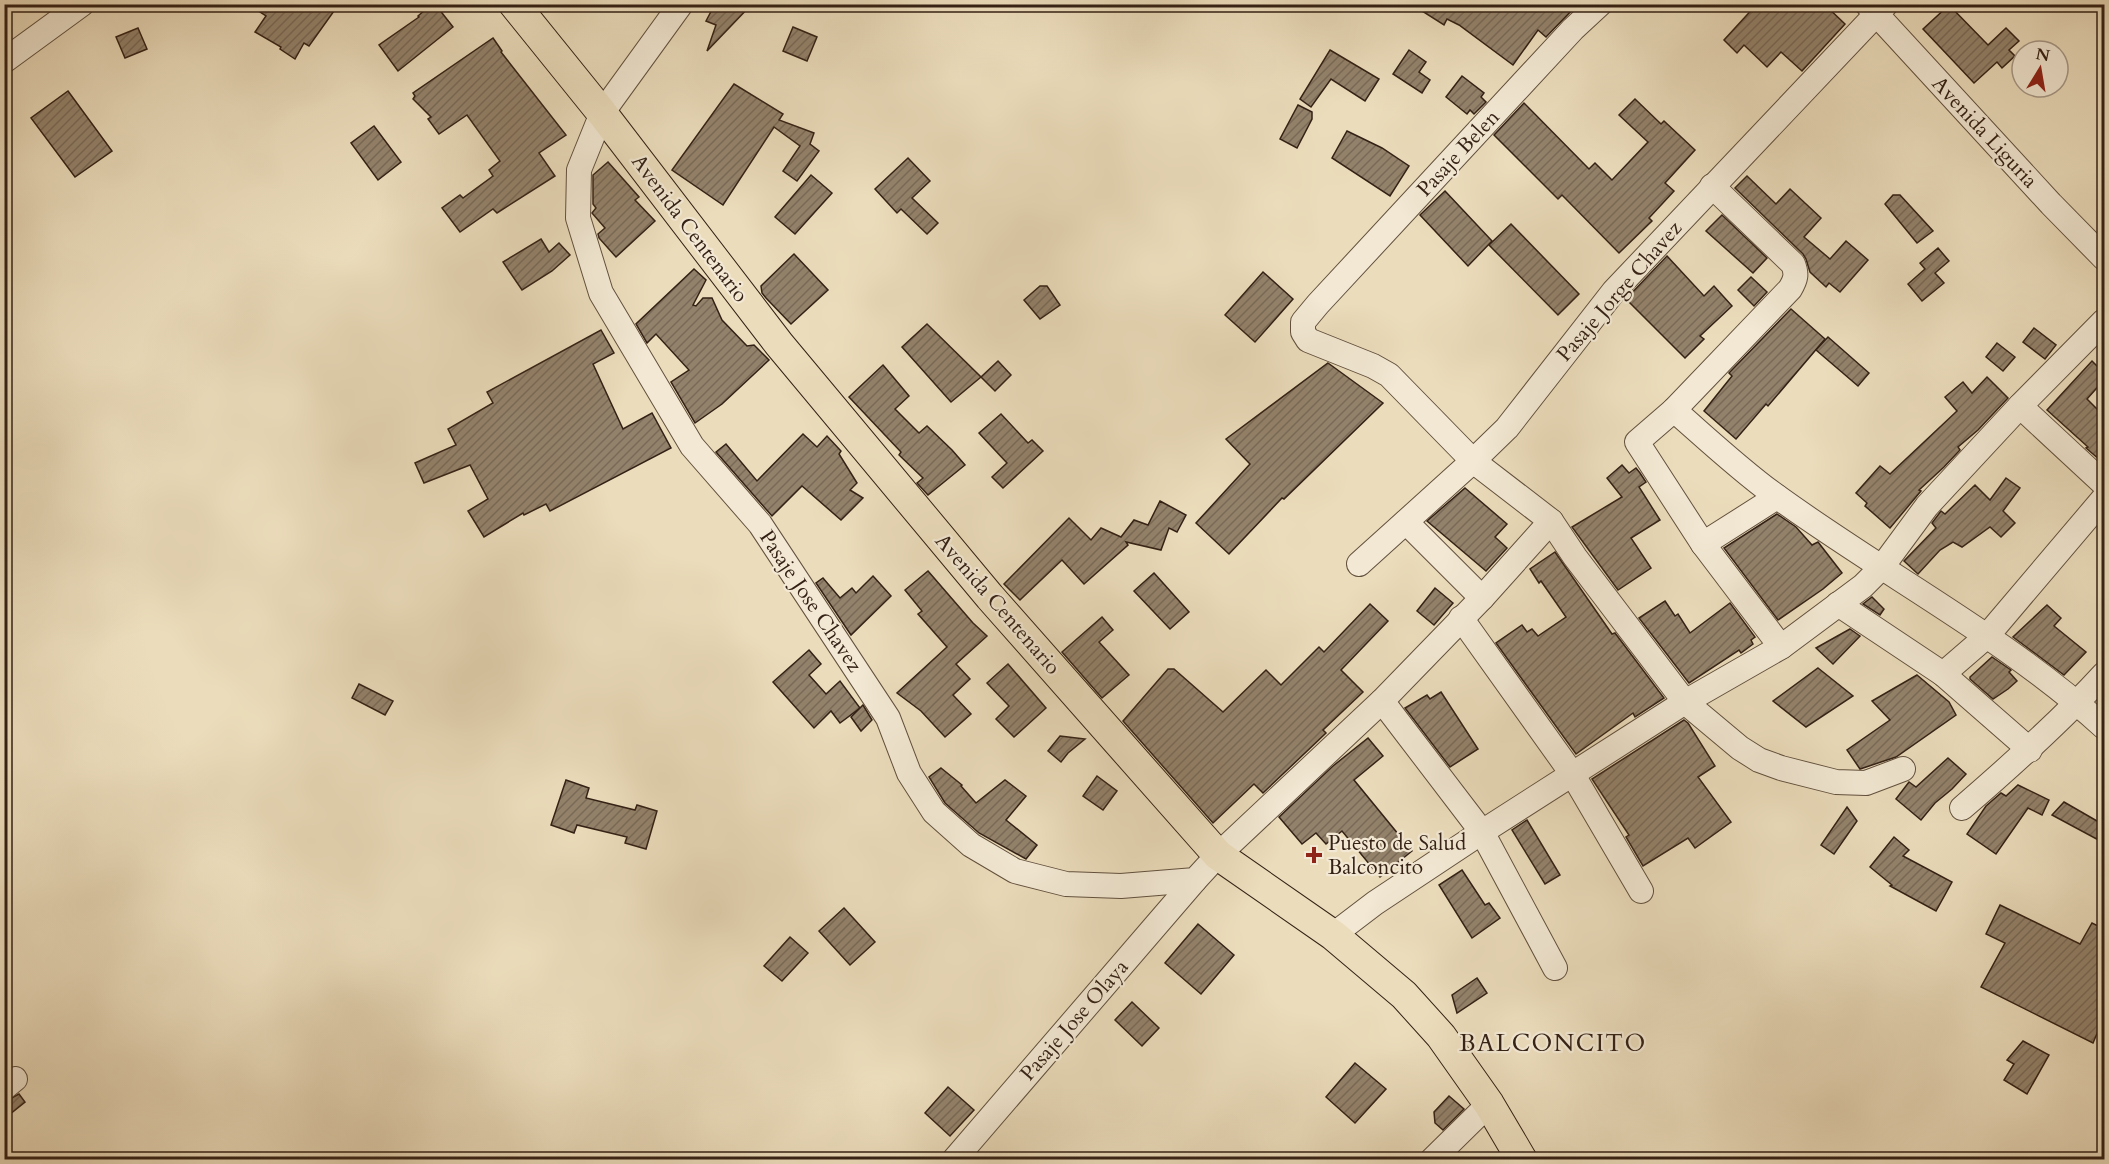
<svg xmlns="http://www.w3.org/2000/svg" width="2109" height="1164" font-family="Cardo,serif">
<defs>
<pattern id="building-hatch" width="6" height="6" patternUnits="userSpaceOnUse" patternTransform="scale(1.5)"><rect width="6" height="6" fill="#93826b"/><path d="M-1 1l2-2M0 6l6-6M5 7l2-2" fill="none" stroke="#796a57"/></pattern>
</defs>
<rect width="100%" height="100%" fill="#ebdcbb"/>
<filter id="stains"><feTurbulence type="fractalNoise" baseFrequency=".00333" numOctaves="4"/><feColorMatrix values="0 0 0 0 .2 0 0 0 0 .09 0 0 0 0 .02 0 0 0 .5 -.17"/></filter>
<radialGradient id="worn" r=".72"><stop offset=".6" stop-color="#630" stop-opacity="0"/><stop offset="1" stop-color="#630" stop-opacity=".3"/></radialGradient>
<g fill="url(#building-hatch)" stroke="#342115" stroke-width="1.5">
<path d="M248,4h91l-30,42 -5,-3 -9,16 -15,-10 1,-2 -26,-15 11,-16z"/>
<path d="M432,4h3l18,23 -55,44 -19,-26 40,-28 -1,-1z"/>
<path d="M715,4h37l-45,47 9,-26 -10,-4z"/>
<path d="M1411,4h167l-32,33 -8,-7 -25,35 -54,-40 -12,-6 -3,6z"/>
<path d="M1757,4h67l21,20 -43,47 -21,-19 -14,15 -23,-22 -7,8 -13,-13z"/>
<path d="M1949,5l39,40 18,-17 13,13 -10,9 6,6 -13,12 -5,-6 -23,21 -51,-54z"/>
<path d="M793,27l24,10 -10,24 -24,-10z"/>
<path d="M138,28l9,21 -22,9 -9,-21z"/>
<path d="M493,38l9,13 -1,1 65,83 -27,18 16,23 -58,37 -4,-4 -33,23 -18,-24 18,-13 3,3 30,-22 -4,-6 11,-9 -33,-46 -28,19 -11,-15 3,-2 -18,-18 2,-3 -2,-3z"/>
<path d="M1330,50l49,29 -14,22 -34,-22 -20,28 -11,-8z"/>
<path d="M1409,50l17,12 -7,10 11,8 -8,13 -29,-19z"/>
<path d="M1462,76l22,17 -3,4 5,5 -12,12 -4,-4 -3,4 -21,-17z"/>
<path d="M734,84l49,30 -4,6 35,13 -4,11 9,7 -22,30 -14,-10 17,-25 -26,-19 -51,78 -51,-35z"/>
<path d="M68,91l44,60 -37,26 -44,-59z"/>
<path d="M1635,99l26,25 3,-3 31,29 -30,33 9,8 -25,27 3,3 -33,32 -57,-58 -4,4 -64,-64 30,-32 65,66 6,-6 17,17 36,-38 -29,-27z"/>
<path d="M1298,105l14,7v7l-15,29 -17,-9z"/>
<path d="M374,126l27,36 -23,18 -27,-37z"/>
<path d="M1347,131l35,17 27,18 -19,30 -58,-38z"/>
<path d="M908,158l22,23 -18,17 26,25 -11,11 -26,-25 -4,4 -22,-24z"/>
<path d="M608,162l31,35 -4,3 20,21 -39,36 -17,-19 -1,-4 7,-6 -13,-15 4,-5 -3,-4v-29z"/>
<path d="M811,175l21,18 -37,41 -20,-17z"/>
<path d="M1747,176l29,28 14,-15 31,29 -17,19 26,22 16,-18 22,19 -28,32 -11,-9 -3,4 -16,-15 -4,-13 -3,-5 -68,-66z"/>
<path d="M1445,191l47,50 -24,25 -48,-51z"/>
<path d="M1893,195h7l33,36 -16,12 -32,-39z"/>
<path d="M1722,215l45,43 -14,15 -47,-42z"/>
<path d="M1511,224l68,70 -21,21 -69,-70z"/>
<path d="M541,239l8,13 10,-9 11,12 -18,16 -30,19 -19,-28z"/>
<path d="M1938,248l11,13 -14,12 9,10 -22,18 -14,-17 17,-15 -5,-6z"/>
<path d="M794,254l34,36 -37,34 -25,-26 -4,-5 -1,-7z"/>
<path d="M1667,256l37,40 10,-10 18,20 -32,30 4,3 -19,19 -59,-59z"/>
<path d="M694,269l12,11 -13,25 3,1 7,-8h9l10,22 25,26 7,-1 15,15 -47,44 -27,19 -24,-41 18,-12 -33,-36 -9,9 -11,-19z"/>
<path d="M1263,272l30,27 -38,43 -30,-27z"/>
<path d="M1751,277l16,15 -13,14 -16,-16z"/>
<path d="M1040,286h7l13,19 -20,14 -16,-19z"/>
<path d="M1791,309l34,30 -57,67 -2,-2 -30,35 -32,-28 28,-35 -3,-3z"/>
<path d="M927,324l54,53 -30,25 -49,-55z"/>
<path d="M2034,328l22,17 -11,14 -22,-17z"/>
<path d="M601,330l13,23 -21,11 30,65 29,-16 19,35 -121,63 -4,-7 -22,11 -1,-2 -39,24 -16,-26 20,-12 -18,-34 -46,18 -9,-20 41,-18 -8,-16 45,-26 -6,-11z"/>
<path d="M1828,337l41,36 -11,13 -42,-36z"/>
<path d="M1997,343l18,14 -12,14 -17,-14z"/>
<path d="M998,361l13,14 -16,16 -14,-14z"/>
<path d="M2092,361l12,12v7l-17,19 17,17v46l-3,-3 -1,1 -14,-12 2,-1 -41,-37z"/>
<path d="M1328,363l55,40 -99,96 -2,-1 -53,56 -33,-31 54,-59 -24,-25z"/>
<path d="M883,365l26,31 -14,13 24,24 8,-7 25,24 13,15 -37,30 -11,-12 6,-5 -24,-23 2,-3 -52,-55z"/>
<path d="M1987,377l21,21 -30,32 -20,17 2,3 -16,17 -25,23 2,1 -31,37 -25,-22 2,-3 -11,-10 24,-27 10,8 67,-63 -12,-14 18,-15 9,11z"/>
<path d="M1001,414l27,29 4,-3 11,11 -40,37 -11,-11 15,-14 -28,-30z"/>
<path d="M803,434l14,13 10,-11 14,15 -2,3 18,29 -7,7 13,8 -22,22 -39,-34 -30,30 -56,-64 10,-8 31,37z"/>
<path d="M1622,465l7,8 7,-5 4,5 6,9 -7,5 21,33 -29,18 20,30 -33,22 -46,-63 50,-30 -15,-19z"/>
<path d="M2006,478l14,10 -17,23 12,12 -14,14 -11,-10 -28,20 -9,-5 -13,8 -22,24 -14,-13 32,-33 -4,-5 9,-12 4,3 30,-29 15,15z"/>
<path d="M1465,488l42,36 -12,13 12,11 -21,23 -59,-50z"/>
<path d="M1160,501l26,14 -9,17 -8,-4 -8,22 -35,-8 2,3 -44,39 -22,-24 -42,40 -16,-16 65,-66 22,22 10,-12 20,9 13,-17 14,5z"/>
<path d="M1777,514l19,13 16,18 6,-3 24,31 -19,16 -45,31 -54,-72z"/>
<path d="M1555,552l57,82 3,-1 49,65 -29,19 -2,-4 -57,41 -80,-111 26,-18 5,7 5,-3 6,7 28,-19 -25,-36 -2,2 -9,-14z"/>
<path d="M928,571l45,52 14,13 -31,28 14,15 -17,16 18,19 -26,23 -24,-26 -24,-18 50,-46 -29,-33 4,-3 -17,-21z"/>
<path d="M1154,573l35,39 -19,17 -36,-38z"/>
<path d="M873,576l18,20 -40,39 -35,-52 7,-5 17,20 12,-10 4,5z"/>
<path d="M1435,588l18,15 -19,22 -17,-14z"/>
<path d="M1872,597l12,12 -4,6 -17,-11z"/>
<path d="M1665,601l10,15 3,-2 12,19 40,-30 25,34 -4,3 2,4 -12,9 -2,-3 -50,33 -50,-65z"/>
<path d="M1370,604l18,17 -47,49 22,22 -40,38 3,3 -63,60 -9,-9 -41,39 -90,-102 45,-52h6l49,43 43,-42 15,15 38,-38 5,5z"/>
<path d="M2047,605l14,13 -7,8 32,26 -22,23 -51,-38z"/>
<path d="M1102,617l11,13 -14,12 30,33 -27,23 -40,-46z"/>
<path d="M1850,629l10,7 -27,28 -17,-16z"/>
<path d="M809,650l12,14 -12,11 17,19 14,-13 20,27 -20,15 -9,-12 -17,17 -41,-46z"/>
<path d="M1992,657l19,13 -2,2 8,9 -9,8 -15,10 -23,-20v-2z"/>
<path d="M1008,664l38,44 -32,29 -18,-18 13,-13 -22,-23z"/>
<path d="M1818,668l35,28 -47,31 -33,-26z"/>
<path d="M1917,675l32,27 7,13 -60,42 -36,12 -13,-19 43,-30 -18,-19z"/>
<path d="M359,684l34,17 -8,14 -33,-17z"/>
<path d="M1441,692l37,57 -28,18 -45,-59 22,-13 3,4z"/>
<path d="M863,705l9,15 -11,11 -10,-14z"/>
<path d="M1684,720l4,3 27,43 -17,11 33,45 -36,26 -7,-10 -45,28 -17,-29 3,-2 -37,-56z"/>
<path d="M1060,736l25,3 -17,14 -7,9 -13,-11z"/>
<path d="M1368,738l15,18 -29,24 58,71 -32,26 -38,-46 -16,13 -10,-11 -14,11 -23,-27 54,-51z"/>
<path d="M1948,758l18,16 -14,15 -17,14 -14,17 -25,-21 13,-17 7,5z"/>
<path d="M941,768l21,17 -1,1 15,17 29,-23 21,16 -20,24 31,25 -11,14 -47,-26 -34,-30 -16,-26z"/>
<path d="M1097,776l20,15 -14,19 -20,-14z"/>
<path d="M566,780l23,8 -3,10 49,12 2,-5 20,6 -11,38 -21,-6 2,-6 -50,-12 -3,8 -23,-8z"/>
<path d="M2018,785l31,15 -7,15 -14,-7 -32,46 -29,-20 19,-28 15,-13 5,3z"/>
<path d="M2064,802l40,23v18l-52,-28z"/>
<path d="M1847,807l10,14 -23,33 -13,-9z"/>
<path d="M1527,820l33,55 -15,9 -33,-54z"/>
<path d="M1894,837l15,13 -6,6 49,26 -16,29 -46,-25 2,-1 -22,-18z"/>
<path d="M1462,870l23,35 4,-2 11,15 -28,20 -33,-53z"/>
<path d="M2000,905l80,39 12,-21 12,6v88l-11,26 -112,-56 24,-44 -19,-9z"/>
<path d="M844,908l31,34 -25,23 -31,-34z"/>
<path d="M1198,924l36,31 -33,39 -36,-31z"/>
<path d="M790,937l18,16 -26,28 -18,-15z"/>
<path d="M1477,978l10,15 -30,20 -5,-18z"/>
<path d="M1132,1002l27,26 -17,18 -27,-26z"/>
<path d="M2023,1041l26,14 -22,39 -23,-14 10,-16 -7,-4z"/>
<path d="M1355,1063l31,26 -31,34 -29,-26z"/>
<path d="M948,1087l26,23 -24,26 -25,-23z"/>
<path d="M19,1094l6,8 -21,17v-17z"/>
<path d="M1449,1096l15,13 -21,21 -8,-7 -1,-11z"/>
</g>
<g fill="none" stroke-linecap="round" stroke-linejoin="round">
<defs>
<g id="minor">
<path d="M681,4l-79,109 -23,57 -1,48 23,75 91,153 68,78 128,194 21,55 25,39 37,33 44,26 51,13 55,2 74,-6 23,-25 164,-154 100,-103 69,-77"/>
<path d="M1600,4l-27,25 -255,275 -15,18v10l5,8 65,26 16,9 84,86 78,60 24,36 110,145 55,46 19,12 22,8 55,14 30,1 37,-14"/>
<path d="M1867,4l184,200 53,54"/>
<path d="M4,61l78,-57"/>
<path d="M1712,186l81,78c4,10 3,15 -3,25l-116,121 -37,32 66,102 78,103"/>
<path d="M2020,406l84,78"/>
<path d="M1674,410c32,28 64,58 98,83 109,80 232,143 332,234"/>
<path d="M1406,522l76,76"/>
<path d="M1703,544l74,-47"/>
<path d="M1359,564l114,-103 34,-33 107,-137 272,-287"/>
<path d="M1838,604l105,70 87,76"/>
<path d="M1461,618l112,157 68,116"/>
<path d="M1943,674l44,-38 117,-138"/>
<path d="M1382,701l100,131 73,136"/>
<path d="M1962,808c50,-43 98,-86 142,-134"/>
<path d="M1333,935l42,-32 107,-71 203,-130 96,-55 82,-61 19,-19 45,-61 93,-100 84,-85"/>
<path d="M4,1088l11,-9"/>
<path d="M954,1160l241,-280"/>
<path d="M1432,1160l57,-56"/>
</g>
<path id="major" d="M514,4l88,109 177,231 211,253 228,258 115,80 71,60 37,41 48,68 33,56"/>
</defs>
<use href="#minor" stroke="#62503e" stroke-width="26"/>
<use href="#major" stroke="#342115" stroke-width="32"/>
<use href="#minor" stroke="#f2e8d3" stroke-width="24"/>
<use href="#major" stroke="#ebdcbb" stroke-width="30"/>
</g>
<path fill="#8f2418" stroke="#f2e8d3" stroke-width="2" d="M1311 846h6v6h6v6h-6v6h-6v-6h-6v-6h6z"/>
<g text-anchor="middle" stroke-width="4.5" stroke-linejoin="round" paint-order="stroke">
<g font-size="21" fill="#342115" stroke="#f2e8d3">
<text transform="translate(1985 132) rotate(47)" y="7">Avenida Liguria</text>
<text transform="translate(1458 153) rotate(-47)" y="7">Pasaje Belen</text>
<text transform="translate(690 228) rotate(53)" y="7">Avenida Centenario</text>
<text transform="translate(1619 291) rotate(-49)" y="7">Pasaje Jorge Chavez</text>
<text transform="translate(811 601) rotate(56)" y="7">Pasaje Jose Chavez</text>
<text transform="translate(998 604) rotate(49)" y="7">Avenida Centenario</text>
<text transform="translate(1074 1020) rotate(-49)" y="7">Pasaje Jose Olaya</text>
</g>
<g font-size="21" fill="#342115" stroke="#f2e8d3" text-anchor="start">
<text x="1328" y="850">Puesto de Salud<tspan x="1328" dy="24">Balconcito</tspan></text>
</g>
<g font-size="24" letter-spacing="1.5" fill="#342115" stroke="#f2e8d3">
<text x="1553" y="1051">BALCONCITO</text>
</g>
</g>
<rect width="2109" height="1164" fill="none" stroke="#ebdcbb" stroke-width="24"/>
<rect x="6" y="6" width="2097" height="1152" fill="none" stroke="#342115" stroke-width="3"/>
<rect x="12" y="12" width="2085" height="1140" fill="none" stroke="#342115" stroke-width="1.5"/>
<g transform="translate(2040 69) rotate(11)"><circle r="28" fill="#f2e8d3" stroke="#a69887" stroke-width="1.5"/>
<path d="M0-4.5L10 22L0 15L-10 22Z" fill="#8f2418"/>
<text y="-9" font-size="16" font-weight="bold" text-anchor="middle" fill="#342115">N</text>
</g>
<rect width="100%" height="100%" filter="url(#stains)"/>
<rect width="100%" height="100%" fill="url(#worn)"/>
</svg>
